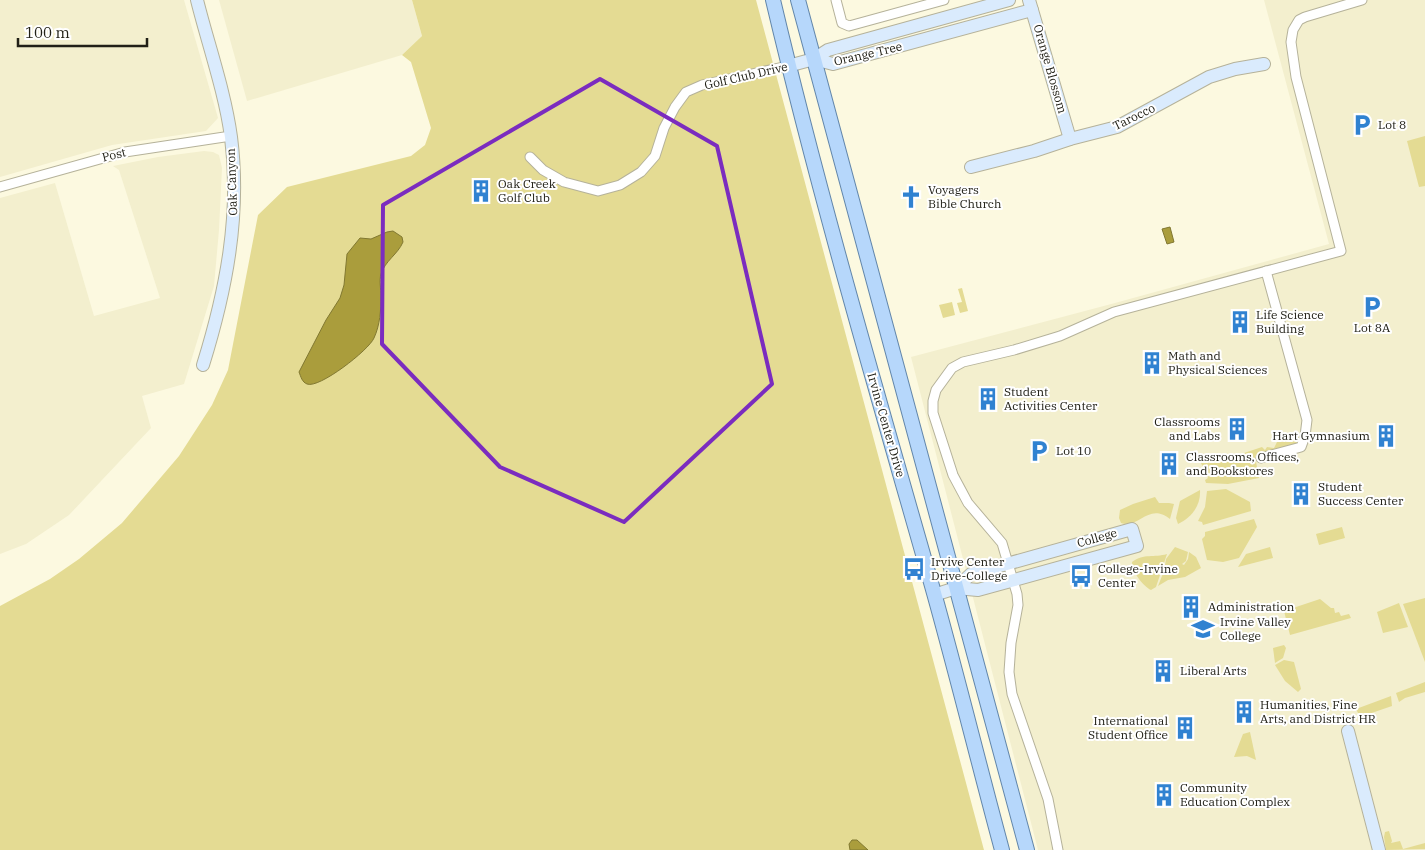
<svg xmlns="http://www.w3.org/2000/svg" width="1425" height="850" font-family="'IBM Plex Serif',serif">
<rect width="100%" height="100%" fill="#fcf9e0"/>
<g fill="#f3efce">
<path d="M0,0h184l34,118 -12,13 -94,14 -112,32z"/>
<path d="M219,0h193l10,36 -20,19 -155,46z"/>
<path d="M1264,0h161v850h-387l-127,-493 204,-54 214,-59z"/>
<path d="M204,151l9,1 6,3 3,13 -3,62 -5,56 -30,98 -42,12 9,32 -82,87 -43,29 -26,10v-356l55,-15 39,133 66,-18 -41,-128 -6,-4 45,-9z"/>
</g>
<g fill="#e4db93">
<path d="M412,0h344l228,850h-984v-244l50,-27 29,-20 43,-36 57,-67 33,-51 16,-35 30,-155 29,-28 124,-31 14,-11 6,-17 -20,-66 -9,-7 20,-19z"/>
<path d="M1425,136v50l-6,1 -12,-46z"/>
<path d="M962,288l6,23 -8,2 -3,-10 5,-1 -4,-13z"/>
<path d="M952,302l3,13 -12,3 -4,-13z"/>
<path d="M1297,436l3,2 -4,6 -41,12 4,22 -31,6 -22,-1 -1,-3 3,-2 -7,-15 22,-3 39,-13 3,3 2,-3 7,1 3,-6z"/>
<path d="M1226,489l24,13 1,9 -48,14 -1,-3 -4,-1 7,-14 2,-16z"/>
<path d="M1200,490c1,16 -9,28 -22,34l-2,-6 4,-17z"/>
<path d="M1155,497l4,6h10l5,1 -4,15c-22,-17 -30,10 -49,4l-2,-5 1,-8 13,-6z"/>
<path d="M1254,519l3,8 -18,31 -16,4 -16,-2 -5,-21 3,-3v-4z"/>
<path d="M1342,527l3,11 -26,7 -3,-11z"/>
<path d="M1175,547l13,5 -2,9 -4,3 2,1 4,-6 1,-7 7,5 5,11 -16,9 -17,3 -10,6 6,-15 2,-12z"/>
<path d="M1270,547l3,11 -35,9 8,-13z"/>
<path d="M1167,554l-11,33 -5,3c-8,-4 -19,-18 -19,-28 12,-9 22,-4 35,-8z"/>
<path d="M1425,598v64l-22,-58z"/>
<path d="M1320,599l11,9h3l1,5 4,-1 2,4 8,-2 2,4 -61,17 -6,-24z"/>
<path d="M1399,603l9,24 -25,6 -6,-21z"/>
<path d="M1284,645l2,3 -3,10 -8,5 -2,-15z"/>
<path d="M1284,660l10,2 7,27 -3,3 -13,-11 -10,-16z"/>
<path d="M1425,682v10l-20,6 -6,4 -3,-9z"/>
<path d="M1391,696l1,10 -32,11 -4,-8z"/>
<path d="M1250,732l6,28 -9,-4 -13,1 9,-23z"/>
<path d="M1389,831l3,10 -1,2 9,-2 3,8 22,-6v6l-39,1 -2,-13 1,-5z"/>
</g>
<g fill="#aa9d3c" stroke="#817831">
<path d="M1170,227l4,15 -7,2 -5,-15z"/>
<path d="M393,231l9,6 1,5c-5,12 -18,19 -22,32 -2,7 0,15 0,22 0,14 -1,29 -7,42 -5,12 -55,51 -67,46 -5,-2 -6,-7 -8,-12l27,-52 14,-22 4,-13 3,-31 13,-16 11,1 16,-7z"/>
<path d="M852,840h5l11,10h-18l-1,-6z"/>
</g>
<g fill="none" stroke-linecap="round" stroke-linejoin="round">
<defs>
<g id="street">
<path d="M836,0l6,23 7,3 95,-26"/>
<path d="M530,157l13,13 21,12 34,9 22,-6 21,-13 14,-16 9,-28 11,-21 11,-15 16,-7 86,-19"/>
<path d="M0,187l125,-35 106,-16"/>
<path d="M1261,458l40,-11 4,-11 2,-16 -41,-149"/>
<path d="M1058,850l-10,-51 -36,-105 -3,-22 2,-29 7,-38 -1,-11 -15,-51 -34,-40 -15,-28 -20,-62v-12l3,-11 16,-22 11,-6 51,-12 46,-14 54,-24 227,-61 -45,-174 -5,-35 2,-12 6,-10 6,-3 57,-17"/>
</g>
<g id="secondary">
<path d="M197,0c11,44 28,92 34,137 10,78 -5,154 -28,228"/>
<path d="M1029,0l41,139"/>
<path d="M814,59l19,5 199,-54"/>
<path d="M788,66l26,-7 14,-9 181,-50"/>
<path d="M971,167l63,-16 36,-12 47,-12 92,-50 26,-8 29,-5"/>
<path d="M934,595l22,-7 22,2 159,-44 -5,-17 -161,45 -15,14"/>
<path d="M1348,731l31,119"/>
</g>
<g id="primary">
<path d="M773,0c47,199 105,396 161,593 24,86 45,172 68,257"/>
<path d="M798,0l229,850"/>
</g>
</defs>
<use href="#street" stroke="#b5b29a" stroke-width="11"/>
<use href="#secondary" stroke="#b5b29a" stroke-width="14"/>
<use href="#primary" stroke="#6286aa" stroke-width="16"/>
<use href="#street" stroke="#fff" stroke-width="9"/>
<use href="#secondary" stroke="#daebfd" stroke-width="12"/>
<use href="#primary" stroke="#b6d7fb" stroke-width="14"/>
</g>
<path fill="none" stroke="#7b2cbf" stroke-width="4" stroke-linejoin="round" d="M600,79l117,67 55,238 -148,138 -124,-55 -118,-123 1,-139z"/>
<defs>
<symbol id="parking-bare" viewBox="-9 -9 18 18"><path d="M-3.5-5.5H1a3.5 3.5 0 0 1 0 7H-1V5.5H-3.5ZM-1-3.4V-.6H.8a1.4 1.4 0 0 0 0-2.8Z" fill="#3082d1" stroke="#fff" stroke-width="2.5" paint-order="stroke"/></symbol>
<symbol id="building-bare" viewBox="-9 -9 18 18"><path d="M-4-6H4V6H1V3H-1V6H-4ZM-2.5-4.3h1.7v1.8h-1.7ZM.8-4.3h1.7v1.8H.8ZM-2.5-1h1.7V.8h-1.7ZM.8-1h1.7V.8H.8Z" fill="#3082d1" stroke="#fff" stroke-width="2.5" paint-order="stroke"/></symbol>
<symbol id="church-bare" viewBox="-9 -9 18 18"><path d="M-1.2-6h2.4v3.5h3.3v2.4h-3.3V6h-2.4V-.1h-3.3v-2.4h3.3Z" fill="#3082d1" stroke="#fff" stroke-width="2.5" paint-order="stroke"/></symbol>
<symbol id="bus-bare" viewBox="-9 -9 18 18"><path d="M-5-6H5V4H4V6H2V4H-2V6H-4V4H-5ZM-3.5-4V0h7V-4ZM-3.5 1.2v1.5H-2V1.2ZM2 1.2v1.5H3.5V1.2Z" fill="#3082d1" stroke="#fff" stroke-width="2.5" paint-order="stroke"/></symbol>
<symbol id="university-bare" viewBox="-9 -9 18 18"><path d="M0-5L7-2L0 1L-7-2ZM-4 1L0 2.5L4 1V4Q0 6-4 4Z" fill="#3082d1" stroke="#fff" stroke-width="2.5" paint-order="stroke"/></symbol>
</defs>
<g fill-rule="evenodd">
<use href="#parking-bare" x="1346" y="109" width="32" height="32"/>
<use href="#building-bare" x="465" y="175" width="32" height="32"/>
<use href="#church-bare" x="895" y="181" width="32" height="32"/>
<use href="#parking-bare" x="1356" y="291" width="32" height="32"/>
<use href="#building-bare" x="1224" y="306" width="32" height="32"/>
<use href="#building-bare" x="1136" y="347" width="32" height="32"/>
<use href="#building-bare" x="972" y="383" width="32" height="32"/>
<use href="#building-bare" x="1221" y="413" width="32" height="32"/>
<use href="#building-bare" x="1370" y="420" width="32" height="32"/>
<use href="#parking-bare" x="1023" y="435" width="32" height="32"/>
<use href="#building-bare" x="1153" y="448" width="32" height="32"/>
<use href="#building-bare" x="1285" y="478" width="32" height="32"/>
<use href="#bus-bare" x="898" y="553" width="32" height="32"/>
<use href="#bus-bare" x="1065" y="560" width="32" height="32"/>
<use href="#building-bare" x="1175" y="591" width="32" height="32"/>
<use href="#university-bare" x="1187" y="613" width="32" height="32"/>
<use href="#building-bare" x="1147" y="655" width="32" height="32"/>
<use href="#building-bare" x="1228" y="696" width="32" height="32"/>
<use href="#building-bare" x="1169" y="712" width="32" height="32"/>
<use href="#building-bare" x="1148" y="779" width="32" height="32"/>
</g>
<g text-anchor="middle" stroke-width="4" stroke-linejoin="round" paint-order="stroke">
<g font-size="12" fill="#212017" stroke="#fff">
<text transform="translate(868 54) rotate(-13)" y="4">Orange Tree</text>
<text transform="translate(1050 69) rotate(74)" y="4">Orange Blossom</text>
<text transform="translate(746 76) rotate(-13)" y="4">Golf Club Drive</text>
<text transform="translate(1134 117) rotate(-26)" y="4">Tarocco</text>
<text transform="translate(114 155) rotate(-14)" y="4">Post</text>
<text transform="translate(232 182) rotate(-92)" y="4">Oak Canyon</text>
<text transform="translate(886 425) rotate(74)" y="4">Irvine Center Drive</text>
<text transform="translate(1097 538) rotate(-16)" y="4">College</text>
</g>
<g font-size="12" fill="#212017" stroke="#fff" text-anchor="start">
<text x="1378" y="129">Lot 8</text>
<text x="498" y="188">Oak Creek<tspan x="498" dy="14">Golf Club</tspan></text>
<text x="928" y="194">Voyagers<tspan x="928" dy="14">Bible Church</tspan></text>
<text x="1256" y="319">Life Science<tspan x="1256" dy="14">Building</tspan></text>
<text x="1372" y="332" text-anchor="middle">Lot 8A</text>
<text x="1168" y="360">Math and<tspan x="1168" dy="14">Physical Sciences</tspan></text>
<text x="1004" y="396">Student<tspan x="1004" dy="14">Activities Center</tspan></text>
<text x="1220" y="426" text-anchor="end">Classrooms<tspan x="1220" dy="14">and Labs</tspan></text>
<text x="1370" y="440" text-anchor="end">Hart Gymnasium</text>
<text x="1056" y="455">Lot 10</text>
<text x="1186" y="461">Classrooms, Offices,<tspan x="1186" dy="14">and Bookstores</tspan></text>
<text x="1318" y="491">Student<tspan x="1318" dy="14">Success Center</tspan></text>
<text x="931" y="566">Irvive Center<tspan x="931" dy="14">Drive-College</tspan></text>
<text x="1098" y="573">College-Irvine<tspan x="1098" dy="14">Center</tspan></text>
<text x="1208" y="611">Administration</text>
<text x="1220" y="626">Irvine Valley<tspan x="1220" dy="14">College</tspan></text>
<text x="1180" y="675">Liberal Arts</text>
<text x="1260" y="709">Humanities, Fine<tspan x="1260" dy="14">Arts, and District HR</tspan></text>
<text x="1168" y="725" text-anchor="end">International<tspan x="1168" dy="14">Student Office</tspan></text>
<text x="1180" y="792">Community<tspan x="1180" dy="14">Education Complex</tspan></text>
</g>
</g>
<path d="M18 38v8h129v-8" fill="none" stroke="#212017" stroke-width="2.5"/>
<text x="25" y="38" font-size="15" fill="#212017" stroke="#ffffff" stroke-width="4" paint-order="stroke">100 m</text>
</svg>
